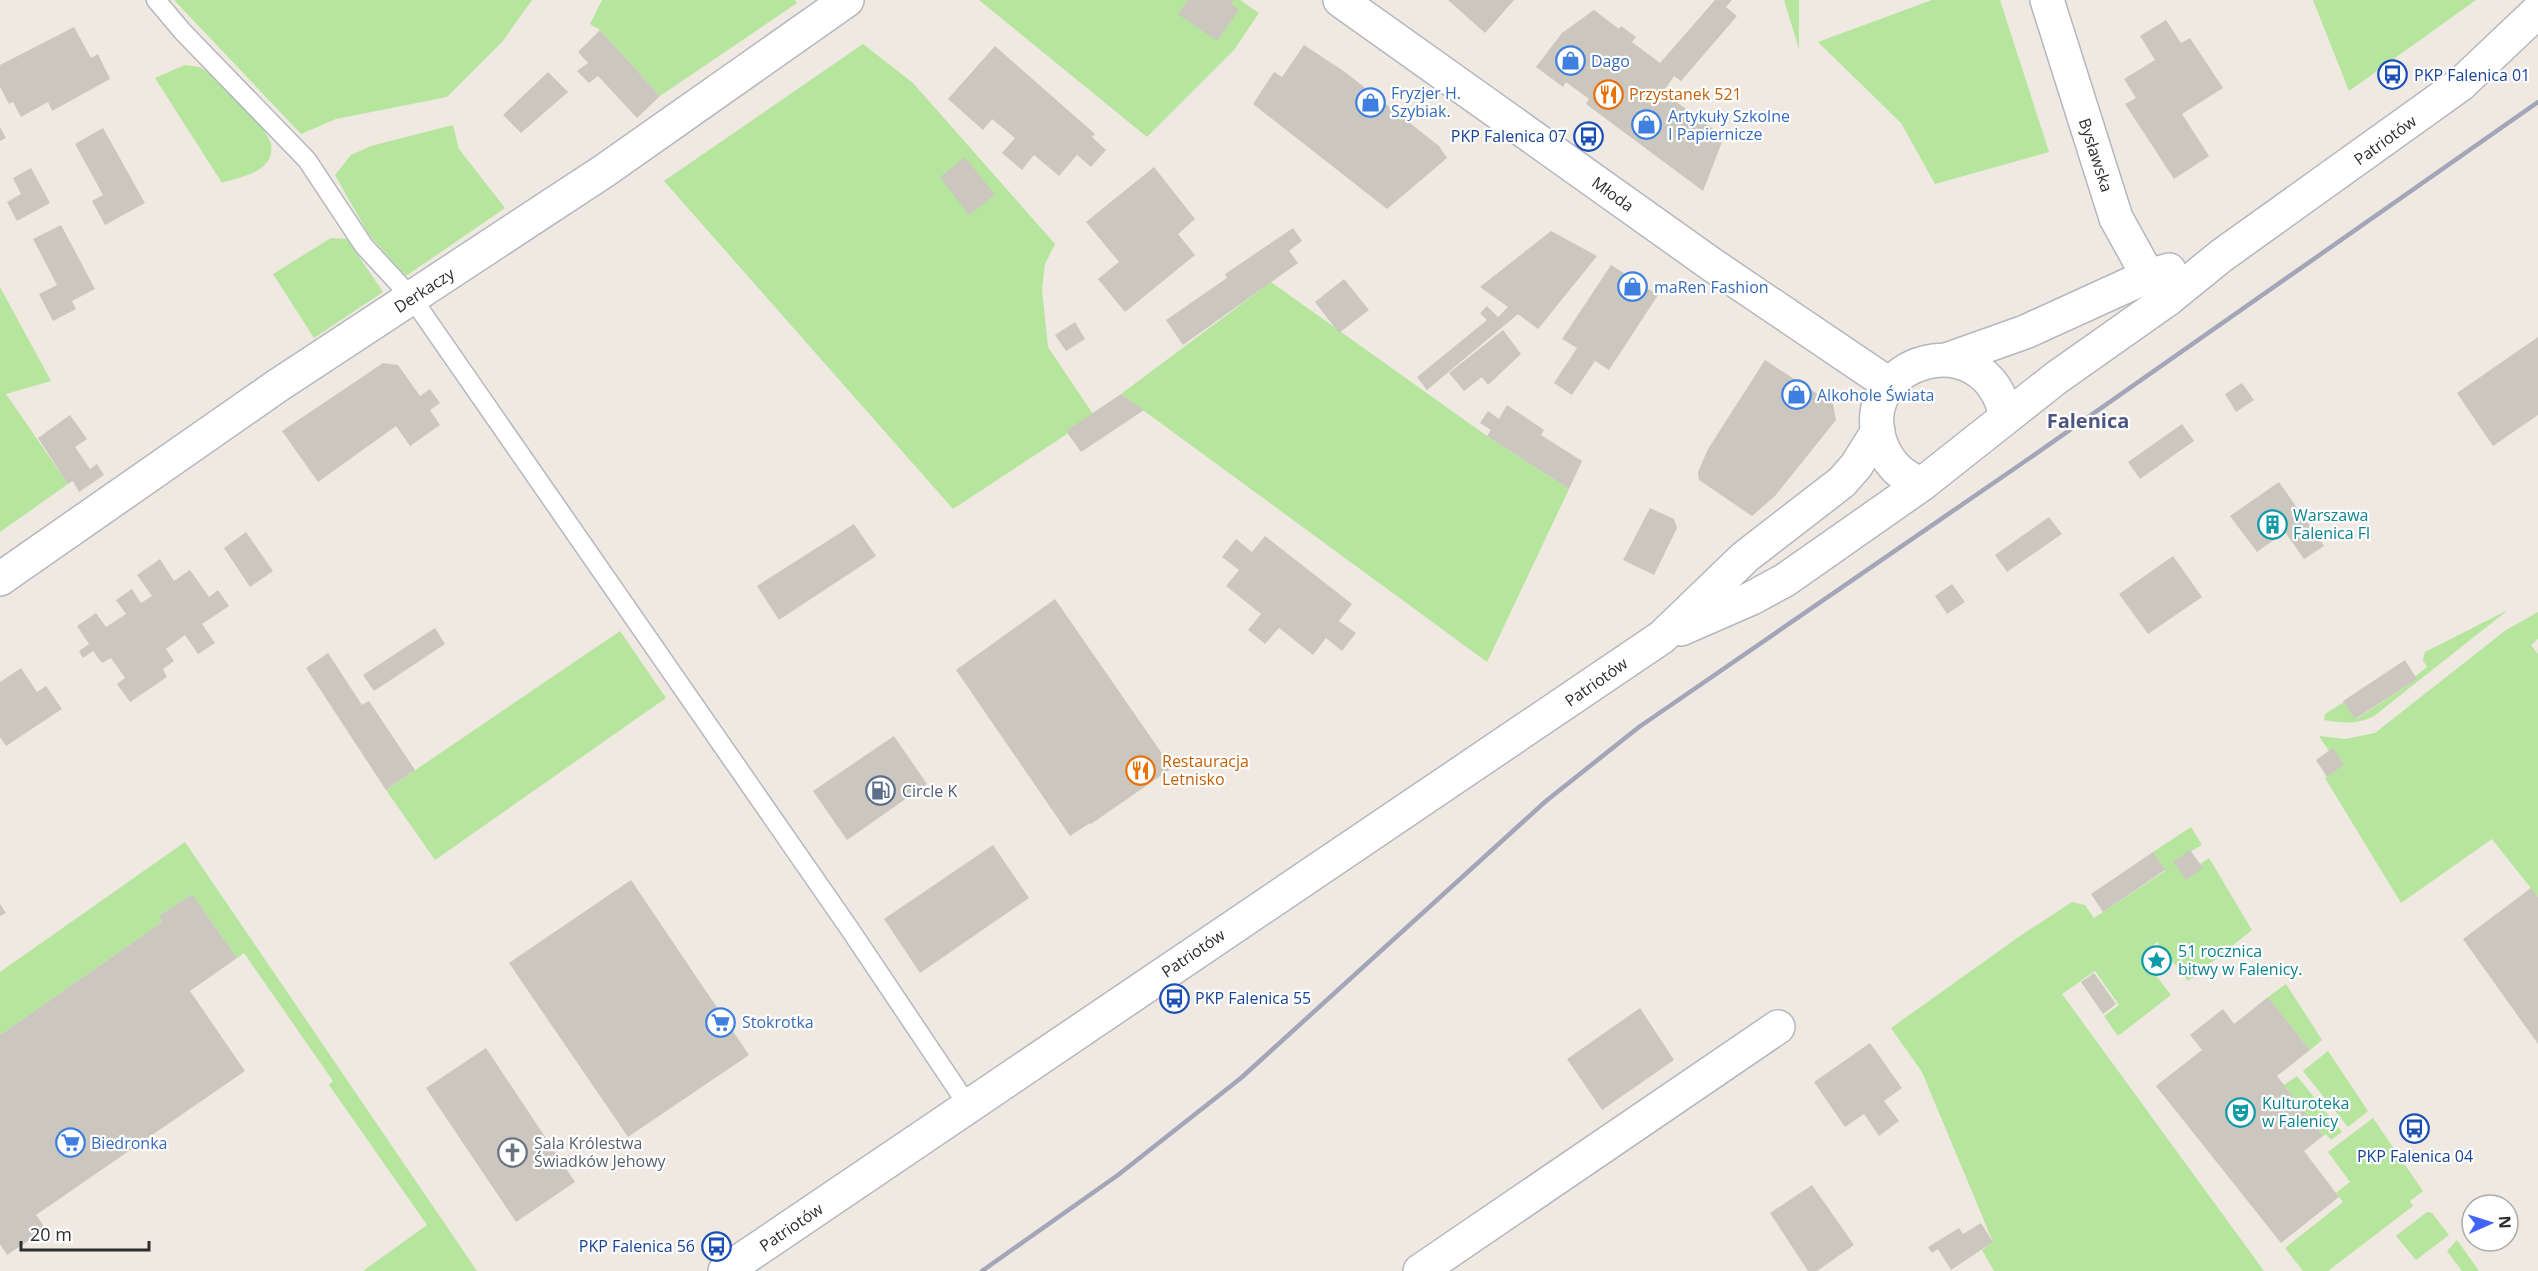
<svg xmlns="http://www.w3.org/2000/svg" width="2538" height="1271" font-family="'Open Sans',sans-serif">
<rect width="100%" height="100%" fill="#efe9e1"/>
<g fill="#b6e59e">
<path d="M174,0h358l-30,42 -55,55 -111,22 -35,15z"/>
<path d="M602,0h193l2,3 -137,93 -60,-66 -10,-6z"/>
<path d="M979,0h261l19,13 -25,37 -87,87z"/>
<path d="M1784,0h15v49z"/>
<path d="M1932,0h68l49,152 -114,32 -34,-61 -83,-81z"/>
<path d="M2313,0h163l-127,91z"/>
<path d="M863,44l50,39 142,161 -10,20 -3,26 6,57 45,67 -27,17 1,3 -114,75 -289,-328z"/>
<path d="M185,65c4,1 10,1 14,2 16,6 63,56 70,72 4,7 3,16 -1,22 -8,13 -32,17 -46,22l-67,-105z"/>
<path d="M453,125l6,24 46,59 -99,68 -37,-41 -34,-60 16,-20 20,-9z"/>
<path d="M331,238l16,1 36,53 -69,46 -41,-64z"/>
<path d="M1271,282l216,154 82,53 -82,173 -366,-268z"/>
<path d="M0,287l51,94 -45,13 62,90 -68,48z"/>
<path d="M2508,610l-134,106c-17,9 -32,7 -50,4l1,-6 19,-12 12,17 55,-36 -1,-2 17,-14 -4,-7 2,-8z"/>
<path d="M2538,612v27l-7,6 7,9v243l-46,-58 -91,64 -76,-125 19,-13 -15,-14 -10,-15 26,3 30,-6 131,-103z"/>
<path d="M620,631l46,67 -231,162 -49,-70z"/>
<path d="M2191,827l11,18 -29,17 27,2 9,-6 43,72 -64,51 -31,-39 -16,14 30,39 -53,41 -14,-20 15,-11 -24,-34 -33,23 202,277h-270l-12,-21 11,-8 -71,-170 -31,-44 129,-92 52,-34 13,3 9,13 71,-47 -12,-19z"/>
<path d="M185,842l292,429h-114l64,-46 -98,-140 4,-4 -89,-128 -7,5 -45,-64 -33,22 3,6 -162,113v-63z"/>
<path d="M2286,984l36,56 -12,10 -42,-53z"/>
<path d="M2328,1051l40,60 -20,16 -45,-56z"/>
<path d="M2297,1076l45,56 -11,8 -5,-6 -3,2 -39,-51z"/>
<path d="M2373,1118l50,73 -13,10 3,5 -85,65h-25l-18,-23 58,-46 -7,-9 14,-11 -22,-30z"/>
<path d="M2427,1212l5,1 17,22 -33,25 -20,-24z"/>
<path d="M2457,1240l22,31h-17l-15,-20z"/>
</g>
<g fill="#cbc7bf">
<path d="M1188,0h46l-3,3 8,7 -22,31 -39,-27z"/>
<path d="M1448,0h66l-29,33z"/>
<path d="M1715,0h17l-6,7 11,9 -56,65 -7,-5 -11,16 61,45 -21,54 -117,-87 3,-5 -23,-17 -3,5 -27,-20 26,-34 32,-23 25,19 2,-3 15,11 -4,5 28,21z"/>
<path d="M2166,20l15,23 9,-5 33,50 -41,26 27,42 -35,23 -49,-75 11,-6 -12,-19 31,-19 -15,-24z"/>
<path d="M74,27l17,31 7,-4 12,25 -58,32 -4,-9 -27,15 -8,-15 -4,2 -9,-17v-22z"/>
<path d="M600,30l60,66 -23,22 -39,-42 -9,7 -12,-12 11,-8 -10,-11z"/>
<path d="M1304,45l41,27 94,74 8,12 -60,51 -134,-105 21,-32 8,5z"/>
<path d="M995,46l100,88 -3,3 14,13 -15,17 -14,-12 -18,21 -25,-21 -12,15 -20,-17 13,-15 -23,-19 -9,11 -35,-31z"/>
<path d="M548,72l20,20 -47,41 -18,-18z"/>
<path d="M0,127l6,11 -6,3z"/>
<path d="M103,128l42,75 -40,22 -13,-24 11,-6 -28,-51z"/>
<path d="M965,157l30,38 -26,20 -29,-38z"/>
<path d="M1154,167l41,52 -17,15 17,21 -70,57 -27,-33 21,-17 -33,-40z"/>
<path d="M31,168l19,35 -33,18 -10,-19 14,-8 -8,-16z"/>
<path d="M61,225l34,64 -23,12 4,8 -23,12 -14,-27 18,-9 -24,-46z"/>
<path d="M1293,228l9,13 -13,10 9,12 -115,82 -17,-25 61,-42 -2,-4z"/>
<path d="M1551,231l46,25 -59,73 -20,-15 -91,76 -10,-13 70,-57 -7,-7 7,-7 11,11 10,-10 -28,-20z"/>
<path d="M1611,265l47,30 -49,75 -14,-9 -23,34 -18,-12 23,-35 -15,-9z"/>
<path d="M1344,279l25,31 -30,23 -24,-31z"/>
<path d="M1075,322l10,17 -19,12 -11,-16z"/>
<path d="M1503,330l18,24 -33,31 -6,-8 -18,14 -15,-18z"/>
<path d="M2538,337v78l-45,31 -36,-53z"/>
<path d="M1765,360l68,44 3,16 -61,76 -23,20 -53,-36 -1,-8 10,-23z"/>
<path d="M383,363l15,2 22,31 10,-7 10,14 -10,7 10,15 -30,21 -14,-20 -78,56 -36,-51z"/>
<path d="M2242,383l12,17 -18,12 -11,-18z"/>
<path d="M1121,394l23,16 -63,42 -15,-21z"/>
<path d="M1507,405l37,25 -3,5 41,26 -13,28 -82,-53 4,-6 -11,-7 8,-12 11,8z"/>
<path d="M70,415l17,24 -12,8 15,22 7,-5 7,11 -25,17 -6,-11 -5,3 -30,-46z"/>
<path d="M2182,424l12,17 -54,38 -12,-17z"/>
<path d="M2279,482l45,64 -20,13 -19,-27 -28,20 -27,-36z"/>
<path d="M1650,508l24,11 3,9 -23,47 -31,-15z"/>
<path d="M2049,517l13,17 -55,38 -12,-17z"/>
<path d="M854,524l22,32 -97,64 -22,-34z"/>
<path d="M246,532l27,39 -23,16 -26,-39z"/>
<path d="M1265,536l87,68 -13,17 17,12 -14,18 -16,-13 -13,17 -34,-27 -14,16 -17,-14 13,-16 -35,-28 13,-16 -17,-13 14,-18 16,13z"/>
<path d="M2173,556l29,41 -54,37 -29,-40z"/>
<path d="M160,559l14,22 16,-11 19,27 9,-7 11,16 -27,18 13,19 -17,11 -13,-19 -19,14 8,12 -11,8 4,8 -37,25 -13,-18 8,-6 -14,-20 -9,5 -9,-12 -10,7 -4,-7 10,-7 -12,-18 19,-13 10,14 20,-13 -10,-14 16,-11 9,14 11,-7 -15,-21z"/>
<path d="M1952,584l13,18 -18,12 -12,-18z"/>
<path d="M1055,599l117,169 -81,56 -1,-1 -20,13 -114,-166z"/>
<path d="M435,628l10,16 -71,47 -11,-16z"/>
<path d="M328,653l34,52 7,-4 46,69 -29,20 -80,-122z"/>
<path d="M2405,660l12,19 -62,40 -12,-18z"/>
<path d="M21,668l16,24 9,-6 16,23 -56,37 -6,-9v-55z"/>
<path d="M894,736l33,48 -80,56 -34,-49z"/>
<path d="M2333,748l11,17 -17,12 -11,-17z"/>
<path d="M993,845l36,53 -109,75 -36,-54z"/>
<path d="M2190,850l13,18 -17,12 -13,-18z"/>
<path d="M2153,852l12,18 -62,42 -12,-18z"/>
<path d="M631,880l118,175 -121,82 -119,-174z"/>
<path d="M2531,888l7,9v147l-75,-105z"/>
<path d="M192,894l45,64 -47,33 55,80 -209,144 10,14 -39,26 -7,-11v-209l162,-113 -3,-6z"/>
<path d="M0,904l6,9 -6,3z"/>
<path d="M2094,973l22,31 -13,10 -22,-32z"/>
<path d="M2268,997l42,53 -33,26 46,60 -19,15 35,46 -58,46 -125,-157 46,-36 -12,-15 33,-26 11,15z"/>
<path d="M1640,1008l34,52 -72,50 -35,-51z"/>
<path d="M1870,1043l32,45 -18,13 15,20 -20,15 -15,-22 -19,13 -31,-45z"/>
<path d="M486,1048l89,134 -59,40 -90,-134z"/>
<path d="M1812,1185l42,60 -37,26h-9l-38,-58z"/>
<path d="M1981,1223l12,19 -42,28 -13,-21 -6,4 -4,-6 31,-19 4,6z"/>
</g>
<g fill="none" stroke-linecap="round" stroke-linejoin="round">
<defs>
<path id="lane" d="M156,0l27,32 124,128 57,86 48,52 439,633 118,176"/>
<g id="street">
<path d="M1340,0l371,264 179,121"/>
<path d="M0,579l277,-193 327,-215 243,-171"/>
</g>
<g id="secondary">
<path d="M2047,0l69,218 32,58 20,23"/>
<path d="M1949,359l76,-27 123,-56 21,-6"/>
<path d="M1922,484c-20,-7 -34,-21 -41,-40 -30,-83 105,-125 125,-27"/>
<path d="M1681,629l71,-31 33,-18 137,-96 134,-106 112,-79 53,-43 240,-172 77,-73"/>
<path d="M725,1271l937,-634 83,-80 97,-75 14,-16 22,-35"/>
<path d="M1420,1271l358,-244"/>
</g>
</defs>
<use href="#lane" stroke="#b4b7c1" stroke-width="21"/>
<use href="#street" stroke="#b4b7c1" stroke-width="36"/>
<use href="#secondary" stroke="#b4b7c1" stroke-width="36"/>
<use href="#lane" stroke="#fff" stroke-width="18"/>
<use href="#street" stroke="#fff" stroke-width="33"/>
<use href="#secondary" stroke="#fff" stroke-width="33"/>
<path stroke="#a3a6b8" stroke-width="4.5" d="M982,1271l136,-96 123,-97 305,-277 93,-74 385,-265 514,-360"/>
</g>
<defs>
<symbol id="shop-ring" viewBox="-11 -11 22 22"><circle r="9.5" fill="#fff" stroke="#3f7fe0" stroke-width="1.5"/><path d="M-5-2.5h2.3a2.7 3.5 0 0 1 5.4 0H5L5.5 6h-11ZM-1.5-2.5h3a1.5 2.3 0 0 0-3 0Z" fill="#3f7fe0"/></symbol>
<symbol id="bus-ring" viewBox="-11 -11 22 22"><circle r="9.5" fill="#fff" stroke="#1a4fb4" stroke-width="1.5"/><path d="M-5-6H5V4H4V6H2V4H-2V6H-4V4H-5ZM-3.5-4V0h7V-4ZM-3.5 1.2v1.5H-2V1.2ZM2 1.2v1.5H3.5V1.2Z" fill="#1a4fb4"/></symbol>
<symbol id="restaurant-ring" viewBox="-11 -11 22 22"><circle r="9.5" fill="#fff" stroke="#e8710a" stroke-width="1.5"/><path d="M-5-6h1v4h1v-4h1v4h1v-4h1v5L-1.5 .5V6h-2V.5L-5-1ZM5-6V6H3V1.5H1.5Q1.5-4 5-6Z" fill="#e8710a"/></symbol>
<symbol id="building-ring" viewBox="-11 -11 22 22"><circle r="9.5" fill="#fff" stroke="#0f9aa8" stroke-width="1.5"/><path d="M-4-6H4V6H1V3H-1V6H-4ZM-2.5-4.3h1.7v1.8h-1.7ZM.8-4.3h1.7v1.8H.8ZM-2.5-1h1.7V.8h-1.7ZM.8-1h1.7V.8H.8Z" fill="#0f9aa8"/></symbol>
<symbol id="fuel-ring" viewBox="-11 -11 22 22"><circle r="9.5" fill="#fff" stroke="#5c6f8a" stroke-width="1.5"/><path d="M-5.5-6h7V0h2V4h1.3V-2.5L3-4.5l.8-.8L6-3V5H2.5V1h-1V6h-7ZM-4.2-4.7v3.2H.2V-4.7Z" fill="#5c6f8a"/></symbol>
<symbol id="sight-ring" viewBox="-11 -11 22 22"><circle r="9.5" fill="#fff" stroke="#0f9aa8" stroke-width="1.5"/><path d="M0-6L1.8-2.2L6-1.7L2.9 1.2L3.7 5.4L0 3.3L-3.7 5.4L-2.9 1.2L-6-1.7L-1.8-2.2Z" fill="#0f9aa8"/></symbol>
<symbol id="supermarket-ring" viewBox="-11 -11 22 22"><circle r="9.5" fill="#fff" stroke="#3f7fe0" stroke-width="1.5"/><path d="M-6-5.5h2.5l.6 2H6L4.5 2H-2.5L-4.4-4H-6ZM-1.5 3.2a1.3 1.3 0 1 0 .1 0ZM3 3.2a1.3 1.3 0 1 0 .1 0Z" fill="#3f7fe0"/></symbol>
<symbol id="theatre-ring" viewBox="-11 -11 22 22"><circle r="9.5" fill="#fff" stroke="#0f9aa8" stroke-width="1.5"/><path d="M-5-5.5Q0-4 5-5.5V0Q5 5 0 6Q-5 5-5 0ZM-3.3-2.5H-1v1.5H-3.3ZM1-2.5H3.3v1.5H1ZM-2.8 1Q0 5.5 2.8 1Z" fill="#0f9aa8"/></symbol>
<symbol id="church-ring" viewBox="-11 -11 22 22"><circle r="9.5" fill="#fff" stroke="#6b7280" stroke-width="1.5"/><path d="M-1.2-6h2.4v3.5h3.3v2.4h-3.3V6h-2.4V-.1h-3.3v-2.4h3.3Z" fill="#6b7280"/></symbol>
</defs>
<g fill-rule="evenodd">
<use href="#shop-ring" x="1554" y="44" width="33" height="33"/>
<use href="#bus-ring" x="2376" y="58" width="33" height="33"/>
<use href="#restaurant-ring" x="1592" y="78" width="33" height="33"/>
<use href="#shop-ring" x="1354" y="86" width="33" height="33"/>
<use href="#shop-ring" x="1630" y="108" width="33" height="33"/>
<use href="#bus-ring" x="1572" y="120" width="33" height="33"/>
<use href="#shop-ring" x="1616" y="270" width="33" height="33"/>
<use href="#shop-ring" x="1780" y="378" width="33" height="33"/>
<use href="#building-ring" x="2256" y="508" width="33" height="33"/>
<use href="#restaurant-ring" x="1124" y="754" width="33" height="33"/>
<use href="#fuel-ring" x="864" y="774" width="33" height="33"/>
<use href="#sight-ring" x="2140" y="944" width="33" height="33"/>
<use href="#bus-ring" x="1158" y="982" width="33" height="33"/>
<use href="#supermarket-ring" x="704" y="1006" width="33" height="33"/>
<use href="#theatre-ring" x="2224" y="1096" width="33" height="33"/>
<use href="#bus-ring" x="2398" y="1112" width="33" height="33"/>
<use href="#supermarket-ring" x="54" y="1126" width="33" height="33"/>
<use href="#church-ring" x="496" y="1136" width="33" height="33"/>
<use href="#bus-ring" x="700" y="1230" width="33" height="33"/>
</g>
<g text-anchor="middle" stroke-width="4.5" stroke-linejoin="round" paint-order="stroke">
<g font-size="16" fill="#366cbe" stroke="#fff" text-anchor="start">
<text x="1591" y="67">Dago</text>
<text x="1391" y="99">Fryzjer H.<tspan x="1391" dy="18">Szybiak.</tspan></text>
<text x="1668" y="122">Artykuły Szkolne<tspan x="1668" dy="18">I Papiernicze</tspan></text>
<text x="1654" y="293">maRen Fashion</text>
<text x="1817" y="401">Alkohole Świata</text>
<text x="742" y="1028">Stokrotka</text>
<text x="91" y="1149">Biedronka</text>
</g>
<g font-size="16" fill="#164399" stroke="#fff" text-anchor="start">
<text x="2414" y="81">PKP Falenica 01</text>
<text x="1567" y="142" text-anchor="end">PKP Falenica 07</text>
<text x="1195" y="1004">PKP Falenica 55</text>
<text x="2415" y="1162" text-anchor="middle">PKP Falenica 04</text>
<text x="695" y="1252" text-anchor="end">PKP Falenica 56</text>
</g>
<g font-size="16" fill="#c56008" stroke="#fff" text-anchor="start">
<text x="1629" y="100">Przystanek 521</text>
<text x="1162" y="767">Restauracja<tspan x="1162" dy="18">Letnisko</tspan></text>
</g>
<g font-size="16" fill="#2e2e2e" stroke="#fff">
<text transform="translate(2385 140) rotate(-36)" y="6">Patriotów</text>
<text transform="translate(2096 155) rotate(72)" y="6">Bysławska</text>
<text transform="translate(1613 194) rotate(36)" y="6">Młoda</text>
<text transform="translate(424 290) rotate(-33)" y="6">Derkaczy</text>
<text transform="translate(1596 682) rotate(-35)" y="6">Patriotów</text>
<text transform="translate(1193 953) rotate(-34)" y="6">Patriotów</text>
<text transform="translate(791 1227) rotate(-34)" y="6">Patriotów</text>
</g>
<g font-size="16" fill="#0d838f" stroke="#fff" text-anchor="start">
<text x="2293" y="521">Warszawa<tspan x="2293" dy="18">Falenica Fl</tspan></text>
<text x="2178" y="957">51 rocznica<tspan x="2178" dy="18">bitwy w Falenicy.</tspan></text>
<text x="2262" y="1109">Kulturoteka<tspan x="2262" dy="18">w Falenicy</tspan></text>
</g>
<g font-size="16" fill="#4e5e75" stroke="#fff" text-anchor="start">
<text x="902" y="797">Circle K</text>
</g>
<g font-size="16" fill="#5b616d" stroke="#fff" text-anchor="start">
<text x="534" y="1149">Sala Królestwa<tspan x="534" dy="18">Świadków Jehowy</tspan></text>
</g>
<g font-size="20" font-weight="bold" fill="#4d5680" stroke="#fff">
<text x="2088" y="428">Falenica</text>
</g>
</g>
<g transform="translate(2490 1223) rotate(87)"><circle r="28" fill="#ffffff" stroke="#ababab" stroke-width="1.5"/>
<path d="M0-4.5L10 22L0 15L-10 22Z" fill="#4264fb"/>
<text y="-9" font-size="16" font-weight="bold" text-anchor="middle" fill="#2e2e2e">N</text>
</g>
<path d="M21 1241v9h128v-9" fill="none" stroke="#2e2e2e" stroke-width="3"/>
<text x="30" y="1241" font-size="18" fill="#2e2e2e" stroke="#ffffff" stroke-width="4.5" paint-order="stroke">20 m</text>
</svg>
